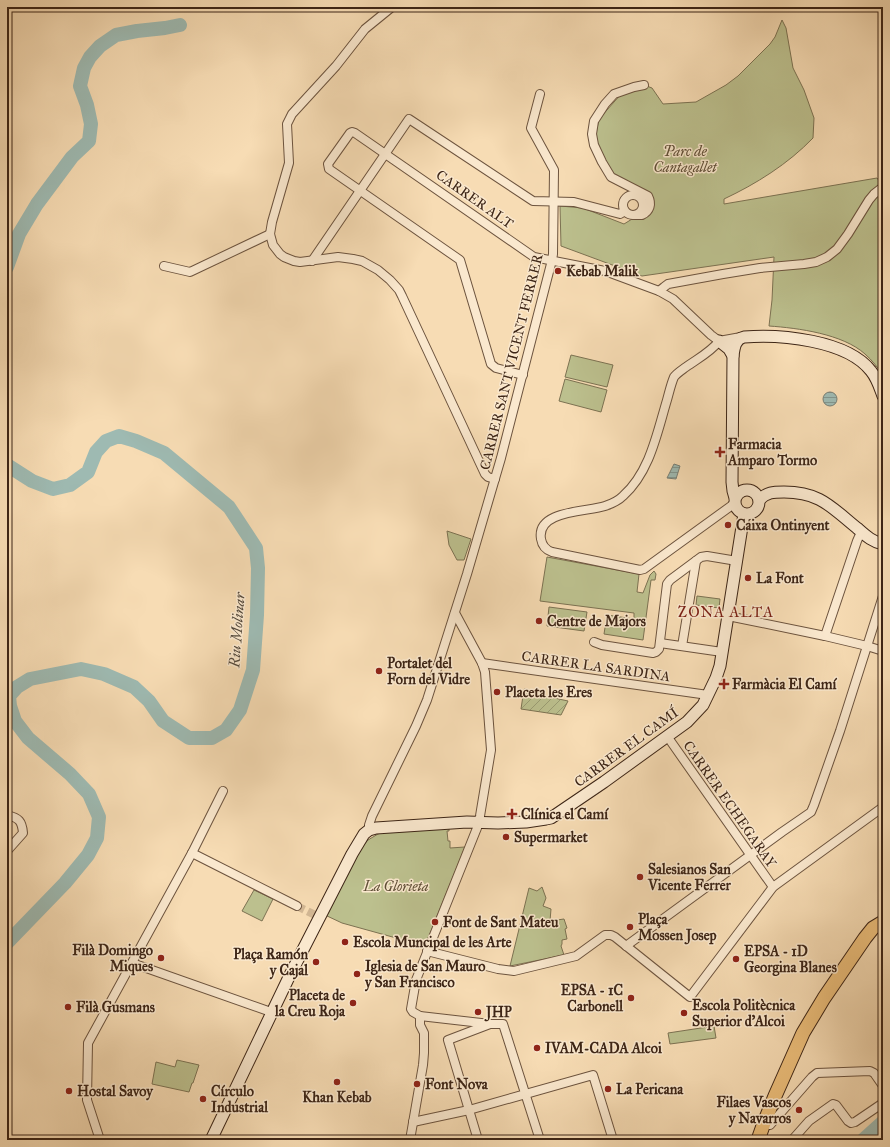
<svg xmlns="http://www.w3.org/2000/svg" width="890" height="1147" font-family="'IM FELL Great Primer',serif">
<defs>
<pattern id="garden-furrows" width="10" height="10" patternUnits="userSpaceOnUse"><rect width="10" height="10" fill="#bcc08e"/><path d="M-1 1l2-2M0 10L10 0M9 11l2-2" fill="none" stroke="#9a9c73"/></pattern>
<pattern id="water-rules" width="6" height="5" patternUnits="userSpaceOnUse"><rect width="6" height="5" fill="#9ebab2"/><path d="M0 2.5h6" fill="none" stroke="#829790"/></pattern>
</defs>
<rect width="100%" height="100%" fill="#f7dcb4"/>
<filter id="stains"><feTurbulence type="fractalNoise" baseFrequency=".005" numOctaves="4"/><feColorMatrix values="0 0 0 0 .2 0 0 0 0 .09 0 0 0 0 .02 0 0 0 .5 -.17"/></filter>
<radialGradient id="worn" r=".72"><stop offset=".6" stop-color="#630" stop-opacity="0"/><stop offset="1" stop-color="#630" stop-opacity=".3"/></radialGradient>
<g fill="#bcc08e" stroke="#7c7252">
<path d="M782,20l4,8 7,40 11,22 10,28 -1,20c-25,26 -57,46 -89,61v5l153,-26 6,8v34l-4,7 4,23v125c-5,-7 -11,-15 -18,-21 -22,-20 -67,-26 -96,-28l3,-26 2,-43 -132,19 -81,-30 -1,-40 23,2 41,16 21,-13 3,-6 -4,-8 -35,-24 -14,-35 4,-19 23,-26 22,-8 8,3 11,16 33,-2 30,-17 12,-9 32,-32 5,-7z"/>
<path d="M571,355l42,10 -6,22 -42,-10z"/>
<path d="M565,379l42,11 -6,22 -42,-11z"/>
<path d="M447,531l24,8 -7,21h-7l-8,-15z"/>
<path d="M547,557l92,17 -2,18 6,1 7,-18 4,-4 2,3 -1,6h-4l-8,60 -39,-6 3,-19 27,4v-6l-94,-12z"/>
<path d="M697,596l23,3 -1,9 -23,-3z"/>
<path d="M549,607l38,5 -3,19 -37,-5z"/>
<path d="M449,828v3h-2l1,10h2v7l15,-1 -40,99 -83,-23 -17,-8 32,-63 11,-12 10,-6 5,-2z"/>
<path d="M542,887l4,11 -3,8 8,3 -1,12 14,-2 3,9 -2,1 2,10 -5,1v4l-1,2 3,9 -54,11 19,-78 8,3z"/>
<path d="M254,890l19,9 -11,22 -20,-10z"/>
<path d="M714,1026l2,12 -46,6 -2,-11z"/>
<path d="M177,1060l22,5 -6,18h-1l-3,9 -37,-8 4,-22 19,5z"/>
</g>
<path fill="url(#garden-furrows)" stroke="#7c7252" d="M524,689l21,4v3l23,5 -7,14 -40,-6z"/>
<g fill="url(#water-rules)" stroke="#777e74">
<circle cx="830" cy="399" r="7"/>
<path d="M674,464l6,2 -4,13 -9,-1z"/>
</g>
<g fill="none" stroke-linecap="round" stroke-linejoin="round">
<g stroke="#9ebab2" stroke-width="14">
<path d="M7,267l12,-33 18,-30 35,-47 17,-16 2,-17 -4,-19 -7,-19 4,-18 6,-11 10,-11 16,-11 21,-4 28,-3 15,-3"/>
<path d="M7,465l25,16 21,8 17,-4 18,-13 8,-20 10,-11 13,-5 17,5 28,12 65,54 27,41 2,20 -1,47 -4,55 -13,40 -14,20 -14,8h-23l-26,-17 -14,-20 -15,-14 -30,-13 -23,-5 -51,10 -13,8 -8,9 1,10 5,15 13,17 42,36 19,20 10,23 -2,21 -9,17 -23,28 -58,60"/>
<path d="M863,1140l20,-18"/>
</g>
<path stroke="#d2b794" stroke-width="8" stroke-dasharray="8 4" stroke-linecap="butt" d="M297,906l18,9"/>
<defs>
<g id="street">
<path d="M392,7l-27,22 -29,37 -44,48 -5,10 2,39 -17,59 -2,12 3,11 7,9 4,3 10,4 6,1 38,-5 15,2 9,2 16,9 12,10 9,10 3,6 83,178 3,3 7,2"/>
<circle cx="633" cy="205" r="10"/>
<path d="M635,215h7c8,-4 10,-11 6,-19l-37,-19 -9,-15 -8,-17 -2,-11 2,-13 11,-17 9,-10 20,-7 10,-2"/>
<path d="M312,261l97,-142 124,82 41,1 46,12 5,-3"/>
<path d="M164,266l26,6 80,-38"/>
<path d="M659,291l5,-4 4,-3 55,-10 37,-6 44,-4 12,-2 11,-5 10,-8 11,-15 21,-34 5,-6 9,-7"/>
<path d="M719,341c-8,11 -22,18 -33,26 -4,3 -9,6 -12,10 -3,7 -5,16 -7,23 -10,33 -17,72 -44,96 -5,5 -12,8 -18,10 -18,6 -69,4 -64,33 1,6 5,11 11,13l88,18 4,-1 87,-63 4,-4"/>
<path d="M719,341l22,-4"/>
<path d="M523,375l-27,-7 -5,-4 -31,-104 -131,-91 -1,-5 22,-31 2,-1 3,1 179,124 71,14 54,20 14,8 38,36 8,6"/>
<path d="M455,613l27,50 3,9 6,78 -11,66 -3,12 -61,152 -5,29 2,3 7,4 70,8"/>
<path d="M728,616l97,20 42,10 16,5"/>
<path d="M825,636l32,-95 4,-9"/>
<path d="M594,642l8,3 51,8 3,-1 3,-3 8,-65 3,-4 31,-23 6,-1 30,5"/>
<path d="M660,643l62,9"/>
<path d="M682,646l14,-85"/>
<path d="M482,663l226,32"/>
<path d="M667,736l106,151"/>
<path d="M7,815c12,3 15,6 16,18l-16,18"/>
<path d="M369,830v-5l3,-9 44,-90 11,-26 40,-126 34,-116 51,-198 1,-6 1,-84 -23,-42 9,-34"/>
<path d="M192,853l105,53"/>
<path d="M626,946l156,-114 29,-20 3,-7 26,-74 43,-135"/>
<path d="M427,951l71,18 16,2 62,-15 29,-21h6l4,2 75,60 83,-110 110,-80"/>
<path d="M132,963l139,49"/>
<path d="M413,1122l56,-12 124,-35 20,65"/>
<path d="M764,1123l6,2 42,-48 5,-4 53,-2 4,2 9,13"/>
<path d="M793,1139l16,-18 24,-17 3,1 12,16 3,2 4,-1 28,-19"/>
<path d="M100,1140l-13,-40 1,-57 104,-190 31,-62"/>
<path d="M410,1140l13,-75 1,-12v-20l-4,-8v-9"/>
<path d="M478,1140l-30,-100 42,-16h13l37,116"/>
</g>
<g id="secondary">
<path d="M719,341l10,8 4,7 -1,126 1,9 2,7"/>
<path d="M733,356c1,-8 2,-17 11,-19 36,-3 103,3 127,34 6,7 9,17 12,25"/>
<circle cx="747" cy="502" r="12"/>
<path d="M759,500c8,-8 14,-8 25,-8 36,0 47,15 73,36 8,7 15,14 26,16"/>
<path d="M211,1140l78,-163 63,-123 12,-20 5,-4 7,-2 91,-6 31,1 28,-1 20,-3 5,-1 53,-36 83,-60 16,-17 13,-27 4,-12 24,-152"/>
</g>
<path id="primary" d="M758,1140l6,-17 11,-27 28,-63 21,-35 41,-60 8,-10 10,-6"/>
</defs>
<use href="#street" stroke="#6c533e" stroke-width="10"/>
<use href="#secondary" stroke="#3d2516" stroke-width="13"/>
<use href="#primary" stroke="#3d2516" stroke-width="15"/>
<use href="#street" stroke="#fae8ce" stroke-width="8"/>
<use href="#secondary" stroke="#fae8ce" stroke-width="11"/>
<use href="#primary" stroke="#ecbe7a" stroke-width="13"/>
</g>
<g fill="#8f2418" stroke="#fae8ce" stroke-width="1.5">
<circle cx="558" cy="271" r="4"/>
<path d="M718 446h4v4h4v4h-4v4h-4v-4h-4v-4h4z"/>
<circle cx="728" cy="525" r="4"/>
<circle cx="748" cy="578" r="4"/>
<circle cx="539" cy="621" r="4"/>
<circle cx="379" cy="671" r="4"/>
<path d="M722 678h4v4h4v4h-4v4h-4v-4h-4v-4h4z"/>
<circle cx="497" cy="692" r="4"/>
<path d="M510 808h4v4h4v4h-4v4h-4v-4h-4v-4h4z"/>
<circle cx="506" cy="837" r="4"/>
<circle cx="640" cy="877" r="4"/>
<circle cx="435" cy="922" r="4"/>
<circle cx="630" cy="927" r="4"/>
<circle cx="345" cy="942" r="4"/>
<circle cx="161" cy="958" r="4"/>
<circle cx="736" cy="959" r="4"/>
<circle cx="316" cy="962" r="4"/>
<circle cx="357" cy="974" r="4"/>
<circle cx="631" cy="998" r="4"/>
<circle cx="353" cy="1003" r="4"/>
<circle cx="68" cy="1007" r="4"/>
<circle cx="478" cy="1012" r="4"/>
<circle cx="684" cy="1013" r="4"/>
<circle cx="537" cy="1048" r="4"/>
<circle cx="337" cy="1082" r="4"/>
<circle cx="417" cy="1084" r="4"/>
<circle cx="608" cy="1089" r="4"/>
<circle cx="69" cy="1091" r="4"/>
<circle cx="203" cy="1099" r="4"/>
<circle cx="799" cy="1110" r="4"/>
</g>
<g text-anchor="middle" stroke-width="3" stroke-linejoin="round" paint-order="stroke">
<g font-size="14" font-style="italic" fill="#5d4c34" stroke="#fae8ce">
<text x="685" y="156">Parc de<tspan x="685" dy="16">Cantagallet</tspan></text>
<text x="396" y="891">La Glorieta</text>
</g>
<g font-size="14" fill="#3d2516" stroke="#fae8ce">
<text transform="translate(475 199) rotate(35)" y="5">CARRER ALT</text>
<text transform="translate(511 362) rotate(-76)" y="5">CARRER SANT VICENT FERRER</text>
<text transform="translate(596 666) rotate(8)" y="5">CARRER LA SARDINA</text>
<text transform="translate(626 747) rotate(-36)" y="5">CARRER EL CAMÍ</text>
<text transform="translate(730 804) rotate(55)" y="5">CARRER ECHEGARAY</text>
</g>
<g font-size="14" font-weight="bold" fill="#3d2516" stroke="#fae8ce" text-anchor="start">
<text x="566" y="276">Kebab Malik</text>
<text x="728" y="449">Farmacia<tspan x="728" dy="16">Amparo Tormo</tspan></text>
<text x="736" y="530">Caixa Ontinyent</text>
<text x="756" y="583">La Font</text>
<text x="547" y="626">Centre de Majors</text>
<text x="387" y="668">Portalet del<tspan x="387" dy="16">Forn del Vidre</tspan></text>
<text x="732" y="689">Farmàcia El Camí</text>
<text x="505" y="697">Placeta les Eres</text>
<text x="521" y="819">Clínica el Camí</text>
<text x="514" y="842">Supermarket</text>
<text x="648" y="874">Salesianos San<tspan x="648" dy="16">Vicente Ferrer</tspan></text>
<text x="638" y="924">Plaça<tspan x="638" dy="16">Mossen Josep</tspan></text>
<text x="443" y="927">Font de Sant Mateu</text>
<text x="353" y="947">Escola Muncipal de les Arte</text>
<text x="153" y="955" text-anchor="end">Filà Domingo<tspan x="153" dy="16">Miques</tspan></text>
<text x="744" y="956">EPSA - 1D<tspan x="744" dy="16">Georgina Blanes</tspan></text>
<text x="308" y="959" text-anchor="end">Plaça Ramón<tspan x="308" dy="16">y Cajal</tspan></text>
<text x="365" y="971">Iglesia de San Mauro<tspan x="365" dy="16">y San Francisco</tspan></text>
<text x="623" y="995" text-anchor="end">EPSA - 1C<tspan x="623" dy="16">Carbonell</tspan></text>
<text x="345" y="1000" text-anchor="end">Placeta de<tspan x="345" dy="16">la Creu Roja</tspan></text>
<text x="692" y="1010">Escola Politècnica<tspan x="692" dy="16">Superior d'Alcoi</tspan></text>
<text x="76" y="1012">Filà Gusmans</text>
<text x="486" y="1017">JHP</text>
<text x="545" y="1053">IVAM-CADA Alcoi</text>
<text x="425" y="1089">Font Nova</text>
<text x="616" y="1094">La Pericana</text>
<text x="77" y="1096">Hostal Savoy</text>
<text x="211" y="1096">Círculo<tspan x="211" dy="16">Industrial</tspan></text>
<text x="337" y="1102" text-anchor="middle">Khan Kebab</text>
<text x="791" y="1107" text-anchor="end">Filaes Vascos<tspan x="791" dy="16">y Navarros</tspan></text>
</g>
<g font-size="15" letter-spacing="1" fill="#7a1f14" stroke="#fae8ce">
<text x="726" y="617">ZONA ALTA</text>
</g>
<g font-size="15" font-style="italic" fill="#554a3d" stroke="#fae8ce">
<text transform="translate(237 630) rotate(-86)" y="5">Riu Molinar</text>
</g>
</g>
<rect width="890" height="1147" fill="none" stroke="#f7dcb4" stroke-width="24"/>
<rect x="8" y="8" width="874" height="1131" fill="none" stroke="#3d2516" stroke-width="2"/>
<rect x="12" y="12" width="866" height="1123" fill="none" stroke="#3d2516"/>
<rect width="100%" height="100%" filter="url(#stains)"/>
<rect width="100%" height="100%" fill="url(#worn)"/>
</svg>
